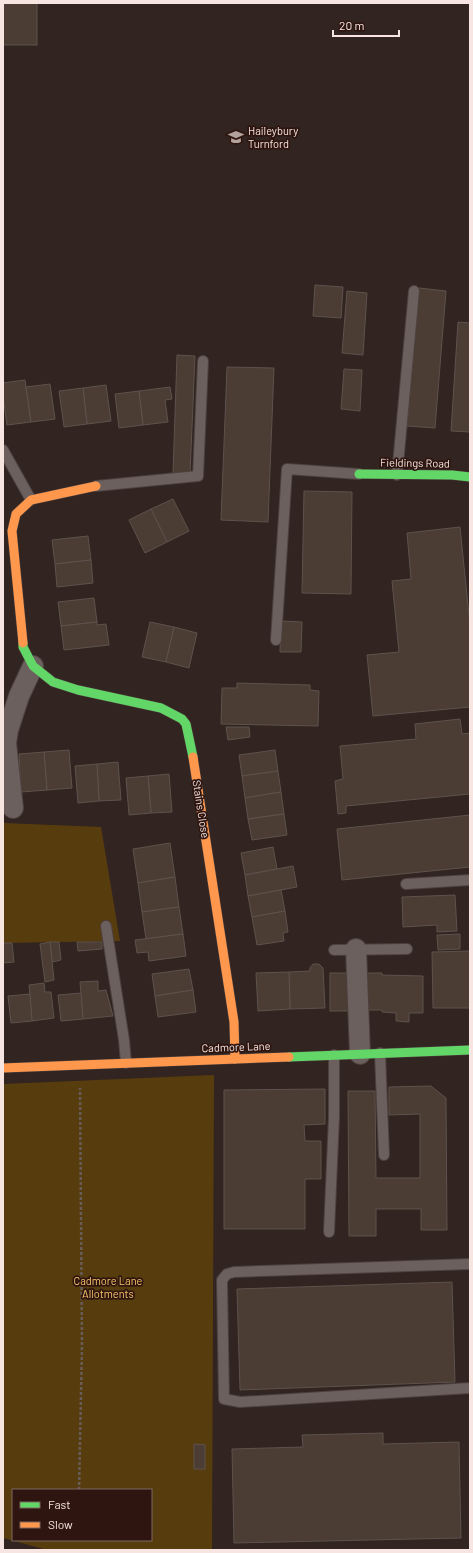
<svg xmlns="http://www.w3.org/2000/svg" width="473" height="1553" font-family="Barlow,sans-serif">
<rect width="100%" height="100%" fill="#322420"/>
<g fill="#573d0e" fill-rule="evenodd">
<path d="M3,823l98,4 19,114 -117,2z"/>
<path d="M214,1075l-2,475h-165l-44,-12v-454zM13,1490h138v50h-138z"/>
</g>
<g fill="#4b3d34" stroke="#5d524d">
<rect x="3" y="3" width="34" height="42"/>
<path d="M315,285l28,2 -2,31 -28,-2z"/>
<path d="M419,288l27,3 -11,137 -28,-2z"/>
<path d="M347,291l20,2 -4,62 -21,-2z"/>
<path d="M458,322l12,1v109l-19,-1z"/>
<path d="M177,355l18,1 -5,118h-17z"/>
<path d="M227,367l47,1 -6,154 -47,-2z"/>
<path d="M344,369l18,1 -2,41 -19,-2z"/>
<path d="M25,380l6,42 -24,3 -4,-29v-13z"/>
<path d="M50,384l5,35 -24,3 -5,-35z"/>
<path d="M106,385l5,36 -24,3 -4,-36z"/>
<path d="M170,387l2,12 -7,1 3,22 -25,3 -4,-34z"/>
<path d="M83,388l4,36 -23,3 -5,-36z"/>
<path d="M139,391l4,34 -24,3 -4,-34z"/>
<path d="M304,491l48,1 -1,102 -49,-1z"/>
<path d="M173,499l16,32 -22,11 -16,-33z"/>
<path d="M151,509l16,33 -22,11 -16,-33z"/>
<path d="M460,527l10,98v82l-97,9 -6,-61 32,-3 -7,-71 19,-2 -4,-46z"/>
<path d="M88,536l3,24 -36,4 -3,-24z"/>
<path d="M91,560l2,23 -36,4 -2,-23z"/>
<path d="M94,598l3,24 -36,4 -3,-24z"/>
<path d="M281,621l21,1 -1,30h-21z"/>
<path d="M97,622v3l9,-1 3,21 -45,5 -3,-24z"/>
<path d="M150,622l24,5 -8,35 -24,-5z"/>
<path d="M174,627l23,6 -8,35 -23,-6z"/>
<path d="M237,683l73,2v5l9,1 -1,35 -97,-2 1,-36h15z"/>
<path d="M460,719l2,15 8,-1v61l-124,12v7l-8,1 -3,-33 8,-2 -3,-33 76,-7 -1,-15z"/>
<path d="M226,727h23l1,10 -22,3z"/>
<path d="M69,750l3,38 -25,2 -3,-38z"/>
<path d="M275,750l3,21 -36,5 -3,-21z"/>
<path d="M44,752l3,38 -26,2 -2,-38z"/>
<path d="M118,762l3,38 -22,1 -2,-37z"/>
<path d="M97,764l2,37 -21,2 -3,-37z"/>
<path d="M278,771l3,21 -36,6 -3,-22z"/>
<path d="M169,774l3,38 -21,1 -3,-37z"/>
<path d="M148,776l3,37 -22,2 -3,-37z"/>
<path d="M281,792l3,22 -36,5 -3,-21z"/>
<path d="M284,814l3,21 -35,5 -4,-21z"/>
<path d="M470,815v52l-128,13 -5,-51z"/>
<path d="M170,843l5,34 -37,6 -5,-34z"/>
<path d="M273,847l4,22 -32,6 -4,-22z"/>
<path d="M293,866l4,21 -49,9 -3,-21z"/>
<path d="M175,877l4,30 -37,5 -4,-29z"/>
<path d="M281,890l4,21 -33,6 -4,-21z"/>
<path d="M455,895l2,36 -20,1v-7l-34,2 -1,-30z"/>
<path d="M179,907l4,27 -37,5 -4,-27z"/>
<path d="M285,911l3,21 -5,1 1,8 -27,4 -5,-28z"/>
<path d="M183,934l3,22 -37,5 -1,-9 -11,1 -2,-13z"/>
<path d="M460,934v15l-22,1 -1,-15z"/>
<path d="M50,942h9l2,18 -9,2z"/>
<path d="M50,942l4,38 -9,2 -5,-38z"/>
<path d="M77,942h25v7l-24,2z"/>
<path d="M3,943h9l2,19 -11,1z"/>
<path d="M470,951v57h-37l-1,-56z"/>
<path d="M313,964h6l4,4 2,40 -35,1 -1,-37 21,-1v-3z"/>
<path d="M189,969l4,21 -38,6 -3,-22z"/>
<path d="M289,972l1,37 -32,2 -2,-38z"/>
<rect x="330" y="973" width="21" height="38"/>
<path d="M365,973h17v2l41,1v37h-14v9l-13,-1v-8l-14,-1v-2h-18z"/>
<path d="M98,981v10l8,-1 7,26 -30,3 -3,-37z"/>
<path d="M44,983l1,9h6l3,26 -22,3 -3,-36z"/>
<path d="M193,990l3,22 -38,5 -3,-21z"/>
<path d="M81,993l2,26 -22,2 -3,-26z"/>
<path d="M30,994l2,27 -21,2 -3,-27z"/>
<path d="M431,1086l15,12 1,132h-26v-21h-45v27h-27l-1,-145h27l1,87h44v-64l-31,1v-28z"/>
<path d="M325,1089v35l-21,1 1,16h16v38h-16v50h-81v-139z"/>
<path d="M452,1282l3,100 -215,8 -3,-101z"/>
<path d="M383,1433v11l76,-2 2,96 -227,5 -2,-94 71,-2 -1,-12z"/>
<path d="M194,1444l11,1v24h-11z"/>
</g>
<g fill="none" stroke-linecap="round" stroke-linejoin="round">
<defs>
<g id="lane">
<path d="M3,450l28,50"/>
<path d="M397,475l17,-184"/>
<path d="M96,486l102,-10 5,-115"/>
<path d="M276,640l11,-171 72,5"/>
<path d="M406,884l64,-4"/>
<path d="M106,926l18,114 2,23"/>
<path d="M334,950l73,-1"/>
<path d="M380,1053l4,102"/>
<path d="M329,1232l5,-115v-62"/>
<path d="M470,1264l-236,8 -7,2 -5,6 2,119 16,3 230,-14"/>
</g>
<g id="street">
<path d="M13,808l-7,-65 2,-13 11,-34 14,-30"/>
<path d="M356,949l4,105"/>
</g>
<g id="fast">
<path d="M359,474l93,1 18,2"/>
<path d="M23,643v4l10,19 20,16 25,8 83,18 21,11 4,5 7,33"/>
<path d="M289,1057l181,-7"/>
</g>
<g id="slow">
<path d="M23,643l-11,-112 4,-17 15,-14 65,-14"/>
<path d="M193,757l41,265 1,37"/>
<path d="M3,1068l286,-11"/>
</g>
</defs>
<use href="#lane" stroke="#4d413f" stroke-width="12"/>
<use href="#street" stroke="#4d413f" stroke-width="22"/>
<use href="#fast" stroke="#4d413f" stroke-width="10"/>
<use href="#slow" stroke="#4d413f" stroke-width="10"/>
<path stroke="#685c59" stroke-width="2.5" stroke-dasharray="3 2" stroke-linecap="butt" d="M79,1490l3,-144 -2,-258"/>
<use href="#lane" stroke="#6b605d" stroke-width="10"/>
<use href="#street" stroke="#6b605d" stroke-width="20"/>
<use href="#fast" stroke="#63d668" stroke-width="9"/>
<use href="#slow" stroke="#ff974d" stroke-width="9"/>
</g>
<defs>
<symbol id="school-bare" viewBox="-9 -9 18 18"><path d="M0-5L7-2L0 1L-7-2ZM-4 1L0 2.5L4 1V4Q0 6-4 4Z" fill="#b2a19d" stroke="#2e150f" stroke-width="2.5" paint-order="stroke"/></symbol>
</defs>
<g fill-rule="evenodd">
<use href="#school-bare" x="225" y="126" width="22" height="22"/>
</g>
<g text-anchor="middle" stroke-width="3.5" stroke-linejoin="round" paint-order="stroke">
<g font-size="11" fill="#f7e5e1" stroke="#2e150f" text-anchor="start">
<text x="248" y="135">Haileybury<tspan x="248" dy="13">Turnford</tspan></text>
</g>
<g font-size="11" fill="#f7e5e1" stroke="#2e150f">
<text transform="translate(415 463) rotate(1)" y="4">Fieldings Road</text>
<text transform="translate(201 809) rotate(81)" y="4">Stains Close</text>
<text transform="translate(236 1047) rotate(-2)" y="4">Cadmore Lane</text>
</g>
<g font-size="11" fill="#f9c46b" stroke="#2e150f">
<text x="108" y="1285">Cadmore Lane<tspan x="108" dy="13">Allotments</tspan></text>
</g>
</g>
<rect width="473" height="1553" fill="none" stroke="#f7e5e1" stroke-width="8"/>
<rect x="12" y="1489" width="140" height="52" fill="#2e150f" stroke="#7e6863"/>
<rect x="20" y="1502" width="20" height="6" fill="#63d668" stroke="#7e6863"/>
<text x="48" y="1509" font-size="12" fill="#f7e5e1">Fast</text>
<rect x="20" y="1522" width="20" height="6" fill="#ff974d" stroke="#7e6863"/>
<text x="48" y="1529" font-size="12" fill="#f7e5e1">Slow</text>
<path d="M333 30v6h66v-6" fill="none" stroke="#f7e5e1" stroke-width="2"/>
<text x="339" y="30" font-size="12" fill="#f7e5e1" stroke="#2e150f" stroke-width="3" paint-order="stroke">20 m</text>
</svg>
